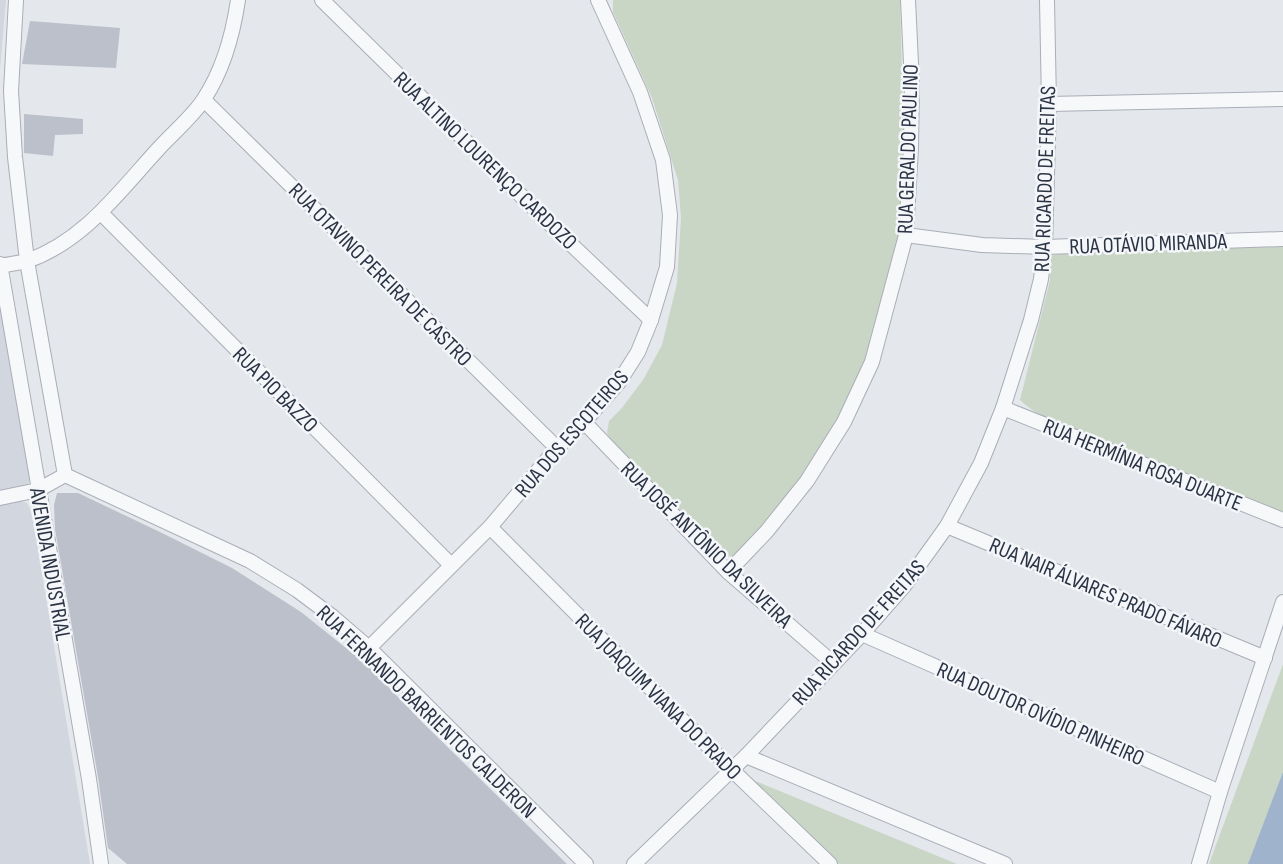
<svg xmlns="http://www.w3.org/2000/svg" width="1283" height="864" font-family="'Sofia Sans Condensed',sans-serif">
<rect width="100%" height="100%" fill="#e4e7ec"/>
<g fill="#d2d6de">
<path d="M0,0h6l-6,69z"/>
<path d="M0,302l30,178 -4,8 -26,4z"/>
<path d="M15,499l12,4 5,10 58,351h-90v-361z"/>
</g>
<g fill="#c9d6c5">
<path d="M613,0h287l5,181 -5,55 -30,126 -64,119 -71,76 -8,-1 -10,-6 -104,-105 -6,-12 2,-12 12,-12 22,-29 19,-35 15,-62 4,-65 -3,-38 -26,-82 -39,-86z"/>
<path d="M1283,247v270c-52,-21 -105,-42 -157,-64 -29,-11 -85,-32 -106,-53l30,-120v-24l25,-6z"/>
<path d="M1283,664v200h-74z"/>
<path d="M753,780l204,84h-118z"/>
</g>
<path fill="#9fb4cc" d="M1283,772v92h-35z"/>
<g fill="#bbc0ca">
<path d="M30,21l90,7 -4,40 -94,-4z"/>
<path d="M24,114l59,5v15l-28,1 -2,21 -29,-3z"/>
<path d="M57,493h21l84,40 70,35 69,44 65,52 57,59 144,141h-440l-19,-16 -10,-71 -43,-248 -1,-24z"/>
</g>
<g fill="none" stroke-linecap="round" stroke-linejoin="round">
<defs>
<g id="minor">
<path d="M16,0l-5,91 4,66 12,104 38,214"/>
<path d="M322,0l234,230 95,90"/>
<path d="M204,100l353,348"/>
<path d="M1049,104l234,-5"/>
<path d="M101,213l350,352"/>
<path d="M906,235l76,10 63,2 238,-8"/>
<path d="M0,264l89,515 12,85"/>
<path d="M0,266c9,-2 19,-3 27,-5 58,-20 94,-72 134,-115 13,-14 33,-31 43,-47 19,-29 29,-65 34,-99"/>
<path d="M1003,408l280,112"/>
<path d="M584,422l144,150 105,91"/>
<path d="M65,475l185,86 47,29 36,27 36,31 217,216"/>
<path d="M0,498l38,-8 27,-15"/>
<path d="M947,526l318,132"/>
<path d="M490,527l242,243 98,94"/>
<path d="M728,572l39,-41 40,-50 37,-59 28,-60 34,-127 5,-88 1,-63 -4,-84"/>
<path d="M862,634l358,158"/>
<path d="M369,648l121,-121 67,-79 27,-26 35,-40 19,-30 13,-32 16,-53 3,-52 -7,-55 -23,-68 -42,-92"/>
<path d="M746,756l259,108"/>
<path d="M634,864l112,-108 116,-122 42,-48 43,-60 34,-63 22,-55 28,-88 10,-41 4,-32 4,-143 -2,-104"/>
<path d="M1199,864l21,-72 63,-190"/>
</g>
</defs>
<use href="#minor" stroke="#a9aeb7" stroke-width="16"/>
<use href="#minor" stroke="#f7f8fa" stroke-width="14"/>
</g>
<g text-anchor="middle" stroke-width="5" stroke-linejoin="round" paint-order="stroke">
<g font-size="22" fill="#2b3445" stroke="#f4f6f9">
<text transform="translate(907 149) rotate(-88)" y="8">RUA GERALDO PAULINO</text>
<text transform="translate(486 160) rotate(44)" y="8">RUA ALTINO LOURENÇO CARDOZO</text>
<text transform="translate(1044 179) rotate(-88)" y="8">RUA RICARDO DE FREITAS</text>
<text transform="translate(1148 243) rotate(-2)" y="8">RUA OTÁVIO MIRANDA</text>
<text transform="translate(381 274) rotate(45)" y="8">RUA OTAVINO PEREIRA DE CASTRO</text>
<text transform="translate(276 389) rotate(45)" y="8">RUA PIO BAZZO</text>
<text transform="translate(571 433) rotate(-49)" y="8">RUA DOS ESCOTEIROS</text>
<text transform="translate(1143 464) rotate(22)" y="8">RUA HERMÍNIA ROSA DUARTE</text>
<text transform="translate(707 544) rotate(44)" y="8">RUA JOSÉ ANTÔNIO DA SILVEIRA</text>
<text transform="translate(51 564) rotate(80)" y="8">AVENIDA INDUSTRIAL</text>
<text transform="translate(1106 592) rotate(23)" y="8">RUA NAIR ÁLVARES PRADO FÁVARO</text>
<text transform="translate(858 632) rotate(-48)" y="8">RUA RICARDO DE FREITAS</text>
<text transform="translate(659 696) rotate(45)" y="8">RUA JOAQUIM VIANA DO PRADO</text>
<text transform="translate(427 711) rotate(44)" y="8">RUA FERNANDO BARRIENTOS CALDERON</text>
<text transform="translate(1041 713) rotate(24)" y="8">RUA DOUTOR OVÍDIO PINHEIRO</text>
</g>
</g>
</svg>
